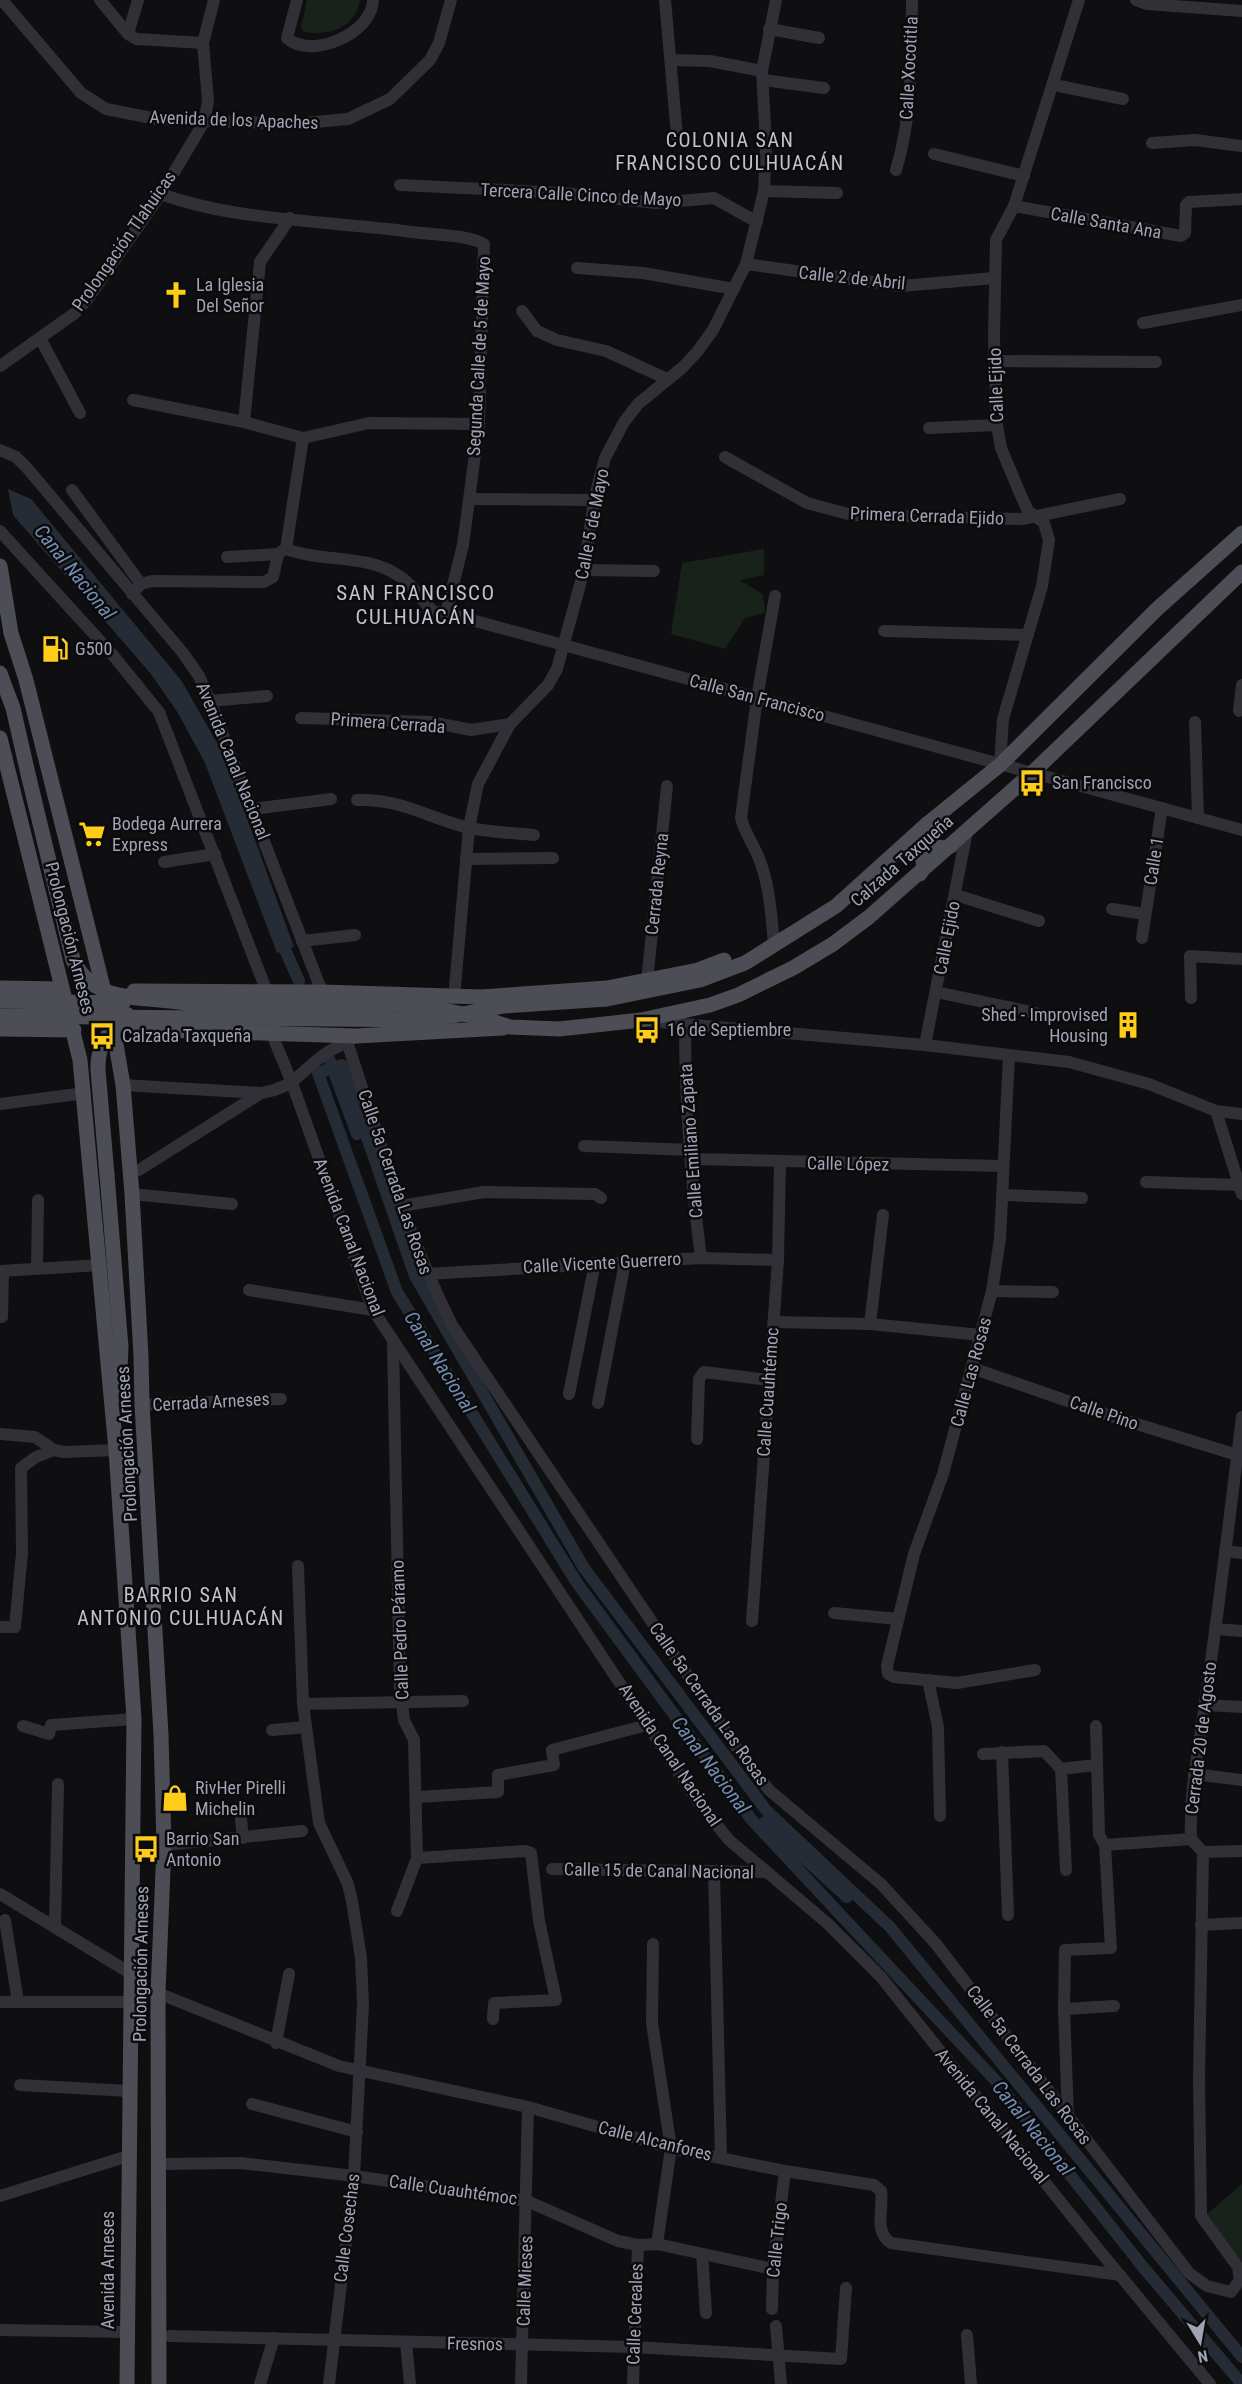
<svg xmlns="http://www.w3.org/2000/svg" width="1242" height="2384" font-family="'Roboto Condensed',sans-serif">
<rect width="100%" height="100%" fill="#0f0f11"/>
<g fill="#19211b">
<path d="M307,0h53c-5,28 -30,36 -56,32l-3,-5z"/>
<path d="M764,549v26l-25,5 24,14 2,19 -20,5 -20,31 -54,-15 11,-71z"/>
<path d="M1242,2184v78l-38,-45z"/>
</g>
<path fill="#252c35" d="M8,489l23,10 150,181 43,75 70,192 -17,6 -72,-190 -27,-50 -27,-39 -138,-159z"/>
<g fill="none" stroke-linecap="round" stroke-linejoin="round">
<g stroke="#252c35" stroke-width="12">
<path d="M278,934l21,47"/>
<path d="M330,1061l27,73"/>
<path d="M765,1822l82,75"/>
<path d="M1242,2384l-99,-117 -148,-187 -244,-261 -174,-236 -180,-291 -79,-219 24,-8 73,211 169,292 182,242 124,117 352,430"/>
</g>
<g stroke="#303036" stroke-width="12">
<path d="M2,0l79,93 25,16 51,10 137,5 54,-5 42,-20 40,-39 9,-17 12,-43"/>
<path d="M100,0l28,34 8,5 67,4"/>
<path d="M297,0l-10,38c24,22 85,-4 86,-38"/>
<path d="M665,0l12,136"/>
<path d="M1136,0l11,4 95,7"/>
<path d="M769,29l50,9"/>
<path d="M128,34l10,-34"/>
<path d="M671,60l39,1 52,10"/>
<path d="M763,80l61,8"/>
<path d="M1054,85l69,14"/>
<path d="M1152,143l43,-3 47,6"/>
<path d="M934,154l90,22"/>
<path d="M896,170c17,-56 15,-113 16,-170"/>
<path d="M400,185l164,8 92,10 58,-5 43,24"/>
<path d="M764,191l73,2"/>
<path d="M161,194c73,27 172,27 251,38 22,3 52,2 72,12l-5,180 -16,121 -17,68"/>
<path d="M1014,206l167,30 4,-3 1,-28 3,-3 53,-3"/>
<path d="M746,264l155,22 93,-8"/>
<path d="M577,268l66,5 91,16"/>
<path d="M522,311l15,20 20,9 49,11 61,28"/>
<path d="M1143,323l99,-18"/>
<path d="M40,338l40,75"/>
<path d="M996,361l160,1"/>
<path d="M0,366l75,-53 11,-12 75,-107 43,-72 4,-21 -5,-58 11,-43"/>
<path d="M133,400l111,22 59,16"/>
<path d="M244,422l16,-160 30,-44"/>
<path d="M929,428l68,-3"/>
<path d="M303,438l66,-15 110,1"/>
<path d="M0,450l16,7 11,11 156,185 16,23 11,25 112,291"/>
<path d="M725,457l82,46 45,12 170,4 98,-20"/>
<path d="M72,490l69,94"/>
<path d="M470,499l124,1"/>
<path d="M0,531l112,123 47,58 108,280"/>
<path d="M286,549c37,14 83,4 116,29 13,9 20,24 32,34l12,1 796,217"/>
<path d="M286,549l17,-111"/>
<path d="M227,557l51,-3 4,-3"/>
<path d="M584,570l70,1"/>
<path d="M132,594l9,-10 11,-3 112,1 9,-5 5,-23"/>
<path d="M884,631l144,4"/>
<path d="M210,701l57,-5"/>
<path d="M1239,711l3,-26"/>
<path d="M301,718l130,4 40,8 39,-6"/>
<path d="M1195,722l3,96"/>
<path d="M1000,765l3,-46 39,-133 7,-46 -5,-17 -16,-12 -9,-20 -18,-43 -4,-23 -3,-88 2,-97 18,-34 65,-206"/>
<path d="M357,800c47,-1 70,18 112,28 21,4 44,5 65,7"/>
<path d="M253,809l78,-10"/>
<path d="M466,859l87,-1"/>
<path d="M164,862l51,-8"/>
<path d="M956,895l83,26"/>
<path d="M1112,909l33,5"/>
<path d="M1142,938l20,-130"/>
<path d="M302,941l53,-6"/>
<path d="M774,944c-3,-31 -4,-59 -16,-88 -6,-14 -13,-23 -17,-38l16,-120 18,-102"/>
<path d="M647,981l20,-195"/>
<path d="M936,992l100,21"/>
<path d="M454,998l15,-170 9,-44 32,-60 38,-39 9,-16 27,-99 10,-70 11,-42 19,-36 14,-18 45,-37 14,-15 16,-22 33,-66 18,-73 2,-46 -4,-74 14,-71"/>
<path d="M1191,998l-1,-42 52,3"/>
<path d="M648,1021l277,24 144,17 80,22 67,27 26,3"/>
<path d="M685,1025c0,77 6,156 16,233"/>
<path d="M271,1032l21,51 81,227 326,493 30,37 98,83 54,54 218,273 111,134"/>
<path d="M347,1042c32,96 60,193 105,283l280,416 37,49 112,94 55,60 253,329 18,13 24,6 9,-12 -2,-13 -37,-51 -2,-137 4,-227 -12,-13c-2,-47 8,-90 14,-136 14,-95 25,-190 37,-286"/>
<path d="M925,1045l42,-214"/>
<path d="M1009,1056l-9,183 -8,52 -49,183 -29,80 -27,112 1,8 6,3 63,6 78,-13"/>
<path d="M123,1085l138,8"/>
<path d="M0,1104l85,-11"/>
<path d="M1216,1111l26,83"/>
<path d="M584,1146l107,4"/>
<path d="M692,1159l311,7"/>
<path d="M139,1170l122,-77c37,-6 39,-23 67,-41 8,-5 17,-8 25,-14"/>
<path d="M1146,1182l93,3"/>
<path d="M132,1194l100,10"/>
<path d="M1003,1195l79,3"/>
<path d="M401,1206l83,-14 111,2 6,4"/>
<path d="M37,1269l1,-69"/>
<path d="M0,1271l101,-6"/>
<path d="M427,1274l274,-16 77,2"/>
<path d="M249,1290l124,20"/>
<path d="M992,1291l61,1"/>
<path d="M0,1317h2l1,-46"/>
<path d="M774,1322l96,2 111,11"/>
<path d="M870,1324l13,-109"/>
<path d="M393,1344l7,344 4,32 10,20 3,118 -20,53"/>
<path d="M972,1368l139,48 126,39"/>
<path d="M569,1394l26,-131"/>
<path d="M598,1403l27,-141"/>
<path d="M142,1405l139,-6"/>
<path d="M0,1434l35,3 19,13 10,2 52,-2"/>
<path d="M697,1439l2,-60 5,-7 64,8"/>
<path d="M1225,1551l17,2"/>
<path d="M298,1566l5,138 16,119 29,61 4,17 9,57 2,46 -9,172 -25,208"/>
<path d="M834,1613l64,6"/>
<path d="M752,1621l26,-361 2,-98"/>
<path d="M0,1627h15l7,-74 -1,-85 15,-11 18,-7"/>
<path d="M1215,1629l27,2"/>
<path d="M928,1680l10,47 2,89"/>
<path d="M303,1704l160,-3"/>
<path d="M1205,1705l37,2"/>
<path d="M23,1726l26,8 2,-9 83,-6"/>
<path d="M1096,1726l3,109 6,10 86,-6"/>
<path d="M272,1730l34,-3"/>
<path d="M1002,1752l6,163"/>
<path d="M983,1754l61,-3 17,18 35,-4"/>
<path d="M1061,1769l5,101"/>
<path d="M1194,1774l48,6"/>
<path d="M417,1797l81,-5v-17l56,-10 -2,-15 95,-25"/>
<path d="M240,1810l3,28"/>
<path d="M164,1845l138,-14"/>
<path d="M1203,1852l39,-1"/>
<path d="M417,1858l109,-7 5,2 8,68 17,79 -62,3 -1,16"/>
<path d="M552,1869l214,3"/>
<path d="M714,1871l7,287"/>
<path d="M0,1894l130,79"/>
<path d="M5,1920l13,82"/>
<path d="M1201,1925l41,-2"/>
<path d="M55,1927l3,-143"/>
<path d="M653,1944l-1,79 19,125 -14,96"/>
<path d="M158,1993l181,73 189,41 143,41 114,23 89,14 7,6c3,18 -8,40 10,52l229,32"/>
<path d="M0,2002h130"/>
<path d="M1064,2009l1,-59 46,-2 -6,-103"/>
<path d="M276,2043l13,-69"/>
<path d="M20,2085l109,6"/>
<path d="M252,2104l105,28"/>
<path d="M1068,2116l-4,-107 50,-3"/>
<path d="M159,2164l82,-1 113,13 173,25 91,40 20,4 19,-1 116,25"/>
<path d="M0,2196l128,-40"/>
<path d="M702,2254l4,59"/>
<path d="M772,2309l1,-40 12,-98"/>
<path d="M776,2326l5,58"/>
<path d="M0,2330l127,2"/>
<path d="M967,2335l4,49"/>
<path d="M170,2336l463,11 208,12 5,-71"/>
<path d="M406,2342l4,42"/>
<path d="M260,2384l14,-46"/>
<path d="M521,2384l7,-277"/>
<path d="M633,2384l5,-139"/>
</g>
<g stroke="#4c4d55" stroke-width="15">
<path d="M0,566l11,67 15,47 87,347 10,58 9,109 9,162 1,49 19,330 3,110 -6,148 1,391"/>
<path d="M0,673l13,35 16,70"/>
<path d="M0,738l80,322 36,390 18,269 -7,665"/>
<path d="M927,824c-4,16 8,28 24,22"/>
<path d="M900,850l14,-2 7,5 3,13 -4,8"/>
<path d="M0,988l62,1"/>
<path d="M134,991l188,1 159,5 126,-9 91,-18 26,-10"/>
<path d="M607,999l93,-19 45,-17 91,-57 91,-82 73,-59 157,-156 85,-76"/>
<path d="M191,1004l207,1 36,3 48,10 28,9 49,2 82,-9 69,-15 28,-10 55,-27 40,-24 36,-27 163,-144 210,-201"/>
<path d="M121,1014l7,1 10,10 26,5 192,6 147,-8"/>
<path d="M0,1029l74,1"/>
<path d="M107,1175l14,172 -2,43"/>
</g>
<g stroke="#4c4d55" stroke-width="15">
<path d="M29,778l44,182c22,47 76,35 118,44"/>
<path d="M0,1001l123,2"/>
<path d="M0,1016l431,4 73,-14 103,-7"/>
<path d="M107,1175l-9,-105c-1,-25 11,-44 35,-52"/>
</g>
</g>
<defs>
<symbol id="church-bare" viewBox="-9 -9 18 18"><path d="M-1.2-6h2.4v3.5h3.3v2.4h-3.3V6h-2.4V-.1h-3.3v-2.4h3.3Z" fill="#ffcc19" stroke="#0b0a0c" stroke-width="2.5" paint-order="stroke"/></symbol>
<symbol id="fuel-bare" viewBox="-9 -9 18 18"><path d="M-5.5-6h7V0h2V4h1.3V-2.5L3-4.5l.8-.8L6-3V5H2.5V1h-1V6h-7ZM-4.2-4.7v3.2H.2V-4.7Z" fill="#ffcc19" stroke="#0b0a0c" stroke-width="2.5" paint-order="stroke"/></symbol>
<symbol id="bus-bare" viewBox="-9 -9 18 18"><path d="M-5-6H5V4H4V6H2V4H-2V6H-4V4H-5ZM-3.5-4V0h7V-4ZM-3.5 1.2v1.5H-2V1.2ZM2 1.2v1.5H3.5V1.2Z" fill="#ffcc19" stroke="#0b0a0c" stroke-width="2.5" paint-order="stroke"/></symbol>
<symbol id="supermarket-bare" viewBox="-9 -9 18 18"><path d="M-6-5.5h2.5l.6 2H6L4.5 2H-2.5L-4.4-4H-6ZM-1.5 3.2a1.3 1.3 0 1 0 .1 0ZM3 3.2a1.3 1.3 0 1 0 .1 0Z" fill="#ffcc19" stroke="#0b0a0c" stroke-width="2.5" paint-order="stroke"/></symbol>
<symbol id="building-bare" viewBox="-9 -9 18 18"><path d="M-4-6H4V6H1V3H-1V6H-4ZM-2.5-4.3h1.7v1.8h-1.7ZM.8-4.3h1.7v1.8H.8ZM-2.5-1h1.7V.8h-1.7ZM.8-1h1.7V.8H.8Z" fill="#ffcc19" stroke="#0b0a0c" stroke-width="2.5" paint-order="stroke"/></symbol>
<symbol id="shop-bare" viewBox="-9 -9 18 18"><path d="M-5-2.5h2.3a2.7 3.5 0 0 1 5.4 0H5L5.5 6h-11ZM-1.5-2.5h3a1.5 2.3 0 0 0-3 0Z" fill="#ffcc19" stroke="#0b0a0c" stroke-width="2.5" paint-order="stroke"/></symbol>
</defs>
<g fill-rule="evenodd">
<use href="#church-bare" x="157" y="276" width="38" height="38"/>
<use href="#fuel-bare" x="36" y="630" width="38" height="38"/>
<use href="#bus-bare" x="1013" y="764" width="38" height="38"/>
<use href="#supermarket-bare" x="73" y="815" width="38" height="38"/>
<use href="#building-bare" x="1109" y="1006" width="38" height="38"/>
<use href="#bus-bare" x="628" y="1011" width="38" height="38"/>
<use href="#bus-bare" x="83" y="1017" width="38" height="38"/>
<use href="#shop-bare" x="156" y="1779" width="38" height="38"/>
<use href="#bus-bare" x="127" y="1830" width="38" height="38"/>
</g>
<g text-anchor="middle" stroke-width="5" stroke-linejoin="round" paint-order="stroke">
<g font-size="18" fill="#9fa3b3" stroke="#0b0a0c">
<text transform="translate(909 68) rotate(-87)" y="6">Calle Xocotitla</text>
<text transform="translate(234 120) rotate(2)" y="6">Avenida de los Apaches</text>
<text transform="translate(581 195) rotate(3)" y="6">Tercera Calle Cinco de Mayo</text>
<text transform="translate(1106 223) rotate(10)" y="6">Calle Santa Ana</text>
<text transform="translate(124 241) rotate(-55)" y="6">Prolongación Tlahuicas</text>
<text transform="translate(852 278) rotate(6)" y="6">Calle 2 de Abril</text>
<text transform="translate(479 356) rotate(-87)" y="6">Segunda Calle de 5 de Mayo</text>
<text transform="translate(996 385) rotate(-92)" y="6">Calle Ejido</text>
<text transform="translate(927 516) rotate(2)" y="6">Primera Cerrada Ejido</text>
<text transform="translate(592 524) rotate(-79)" y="6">Calle 5 de Mayo</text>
<text transform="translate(757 698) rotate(15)" y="6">Calle San Francisco</text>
<text transform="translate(388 723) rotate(4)" y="6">Primera Cerrada</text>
<text transform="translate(233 761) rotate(68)" y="6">Avenida Canal Nacional</text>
<text transform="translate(902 861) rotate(-41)" y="6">Calzada Taxqueña</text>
<text transform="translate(1154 861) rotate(-81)" y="6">Calle 1</text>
<text transform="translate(657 884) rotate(-84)" y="6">Cerrada Reyna</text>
<text transform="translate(70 938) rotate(76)" y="6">Prolongación Arneses</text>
<text transform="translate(947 938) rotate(-79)" y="6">Calle Ejido</text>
<text transform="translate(691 1141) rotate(-94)" y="6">Calle Emiliano Zapata</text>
<text transform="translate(848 1164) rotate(1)" y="6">Calle López</text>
<text transform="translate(395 1182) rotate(71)" y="6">Calle 5a Cerrada Las Rosas</text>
<text transform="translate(349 1237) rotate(69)" y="6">Avenida Canal Nacional</text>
<text transform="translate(602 1263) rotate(-3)" y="6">Calle Vicente Guerrero</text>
<text transform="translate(971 1372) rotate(-75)" y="6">Calle Las Rosas</text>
<text transform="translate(768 1392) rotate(-86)" y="6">Calle Cuauhtémoc</text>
<text transform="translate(211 1402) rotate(-3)" y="6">Cerrada Arneses</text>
<text transform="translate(1104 1413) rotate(19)" y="6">Calle Pino</text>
<text transform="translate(127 1444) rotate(-93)" y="6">Prolongación Arneses</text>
<text transform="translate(400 1630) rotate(-92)" y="6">Calle Pedro Páramo</text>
<text transform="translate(709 1704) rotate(55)" y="6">Calle 5a Cerrada Las Rosas</text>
<text transform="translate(1201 1738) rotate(-83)" y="6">Cerrada 20 de Agosto</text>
<text transform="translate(670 1755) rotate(56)" y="6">Avenida Canal Nacional</text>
<text transform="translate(659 1871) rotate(1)" y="6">Calle 15 de Canal Nacional</text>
<text transform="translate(141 1964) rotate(-89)" y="6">Prolongación Arneses</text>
<text transform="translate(1029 2065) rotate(53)" y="6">Calle 5a Cerrada Las Rosas</text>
<text transform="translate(992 2116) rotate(51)" y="6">Avenida Canal Nacional</text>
<text transform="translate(655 2141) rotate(14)" y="6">Calle Alcanfores</text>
<text transform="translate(453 2190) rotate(8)" y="6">Calle Cuauhtémoc</text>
<text transform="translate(347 2228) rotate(-83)" y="6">Calle Cosechas</text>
<text transform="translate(777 2240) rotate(-84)" y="6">Calle Trigo</text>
<text transform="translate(108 2270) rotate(-90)" y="6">Avenida Arneses</text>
<text transform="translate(525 2281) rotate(-88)" y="6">Calle Mieses</text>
<text transform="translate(635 2314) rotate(-88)" y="6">Calle Cereales</text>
<text transform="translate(475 2344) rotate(1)" y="6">Fresnos</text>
</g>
<g font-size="18" fill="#9fa3b3" stroke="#0b0a0c" text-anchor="start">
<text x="196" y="291">La Iglesia<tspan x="196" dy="21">Del Señor</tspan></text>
<text x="75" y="655">G500</text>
<text x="1052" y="789">San Francisco</text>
<text x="112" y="830">Bodega Aurrera<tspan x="112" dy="21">Express</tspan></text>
<text x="1108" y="1021" text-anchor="end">Shed - Improvised<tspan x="1108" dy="21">Housing</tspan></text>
<text x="667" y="1036">16 de Septiembre</text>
<text x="122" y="1042">Calzada Taxqueña</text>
<text x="195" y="1794">RivHer Pirelli<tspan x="195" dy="21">Michelin</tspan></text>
<text x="166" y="1845">Barrio San<tspan x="166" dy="21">Antonio</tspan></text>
</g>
<g font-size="20" letter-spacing="1.5" fill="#c0c3cf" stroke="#0b0a0c">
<text x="730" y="147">COLONIA SAN<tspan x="730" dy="23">FRANCISCO CULHUACÁN</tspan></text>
<text x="181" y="1602">BARRIO SAN<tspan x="181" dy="23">ANTONIO CULHUACÁN</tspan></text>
</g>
<g font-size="20" font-style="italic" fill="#728db2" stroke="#0b0a0c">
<text transform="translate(75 572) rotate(51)" y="7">Canal Nacional</text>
<text transform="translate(440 1362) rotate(58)" y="7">Canal Nacional</text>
<text transform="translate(711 1765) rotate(53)" y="7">Canal Nacional</text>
<text transform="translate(1033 2128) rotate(51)" y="7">Canal Nacional</text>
</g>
<g font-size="21" letter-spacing="1.5" fill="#c0c3cf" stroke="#0b0a0c">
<text x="416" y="600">SAN FRANCISCO<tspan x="416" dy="24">CULHUACÁN</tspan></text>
</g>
</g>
<g transform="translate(1200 2342) rotate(169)" stroke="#0b0a0c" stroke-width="4.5" paint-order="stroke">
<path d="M0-4.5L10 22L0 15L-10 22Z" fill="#9fa3b3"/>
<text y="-9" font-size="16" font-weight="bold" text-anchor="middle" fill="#9fa3b3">N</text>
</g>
</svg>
